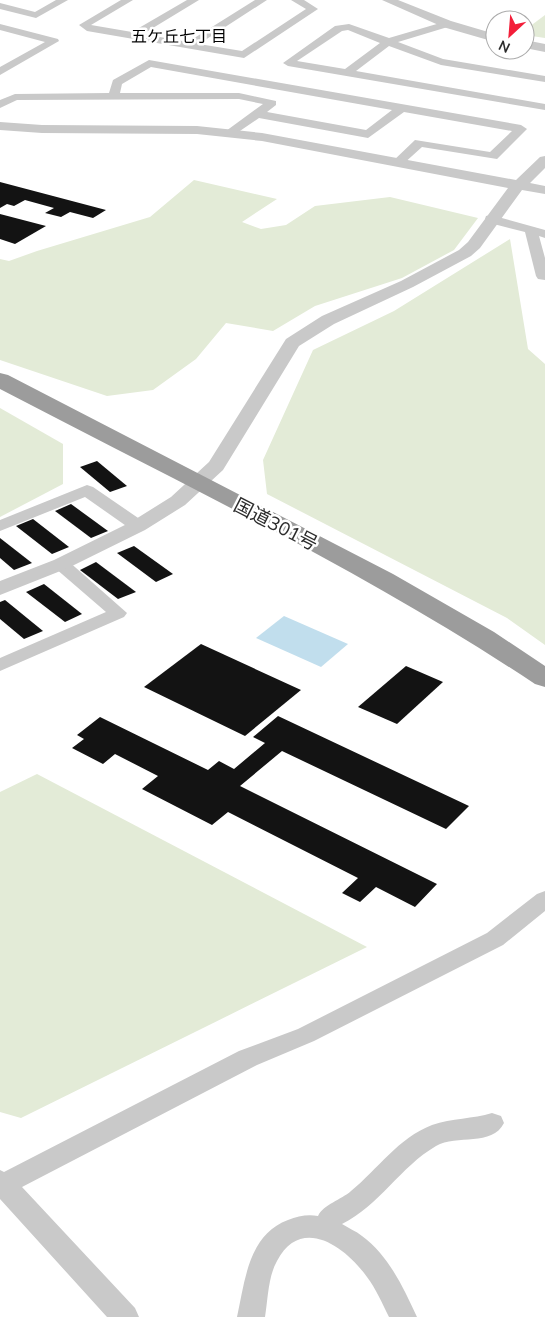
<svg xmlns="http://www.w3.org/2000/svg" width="545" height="1317" font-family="Mulish,'Noto Sans JP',sans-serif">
<rect width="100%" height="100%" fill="#fff"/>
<g fill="#e3ebd7">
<path d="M545,15v23l-20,-3v-5z"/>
<path d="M194,180l83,19 -35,23 19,7 25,-4 29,-19 75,-9 88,21 -24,32 -52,28 -87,28 -42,25 -47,-8 -30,36 -43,31 -46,6 -107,-36v-101l9,2 28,-10 113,-34z"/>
<path d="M510,239l18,110 17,15v281l-38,-27 -240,-124 -4,-34 50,-110 81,-39z"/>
<path d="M0,408l63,36v40l-63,33z"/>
<path d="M37,774l330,173 -346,171 -21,-6v-320z"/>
</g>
<path fill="#c1deed" d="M284,616l64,28 -27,23 -65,-29z"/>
<g fill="#131313">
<path d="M0,182l106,28 -13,8 -23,-6 -9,5 -16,-4 9,-5 -29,-8 -11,6 -7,-2 -7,4z"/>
<path d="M0,214l46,12 -31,18 -15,-5z"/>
<path d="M97,461l30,25 -17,6 -30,-25z"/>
<path d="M71,504l37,27 -17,7 -36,-27z"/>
<path d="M33,519l36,28 -17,7 -36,-28z"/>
<path d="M0,538l32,25 -18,7 -14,-12z"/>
<path d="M134,546l39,28 -17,8 -39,-29z"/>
<path d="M96,562l40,30 -18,7 -38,-29z"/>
<path d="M44,584l38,30 -17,8 -39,-30z"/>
<path d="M5,600l38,31 -19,8 -24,-20v-17z"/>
<path d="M201,644l100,46 -56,46 -101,-49z"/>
<path d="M406,666l37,16 -46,42 -39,-17z"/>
<path d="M278,716l191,90 -23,23 -164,-78 -42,35 197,98 -22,23 -39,-20 -16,15 -18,-9 16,-15 -130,-66 -16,13 -70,-36 16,-13 -43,-22 -12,10 -31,-16 12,-9 -7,-4 23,-18 108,53 11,-9 15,8 31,-26 -12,-6z"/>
</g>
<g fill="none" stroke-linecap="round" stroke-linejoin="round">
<g fill="#c9c9c9" fill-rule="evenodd">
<path d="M56,0h12l-32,18 -36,-9v-6l35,9z"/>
<path d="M121,0h12l-42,25 41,7 55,-32h12l-56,34 45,8 67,-42h12l-68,44 43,7 64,-42 -15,-9h13l14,9 -74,49 -157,-27 -8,-6z"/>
<path d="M447,21l4,1v4l-53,16 45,17 102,17v6l-104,-17 -52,-19 -33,25 189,33v6l-257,-44 -5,-3 52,-37 14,-2 40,14zM348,30l32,13 -35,26 -48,-8 45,-30z"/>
<path d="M0,24l58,15 1,2 -59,34v-8l45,-25 -45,-12z"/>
<path d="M149,60l372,65 6,4 -30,30 -75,-12 -20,18 -4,1 -6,-4 23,-22 75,12 22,-21 -108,-19 -36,26 -109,-20 -25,17h-8v-4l37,-27 -24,-5 -222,1 -17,8v-8l15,-6 94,-1 4,-13zM151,67l241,43 -26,20 -99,-18 9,-7v-4l-37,-8h-119l2,-9z"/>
<path d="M491,215l54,15v8l-6,-2 6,22v22l-7,-1 -2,-3 -11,-44 -39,-10 -1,-3 1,-3z"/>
<path d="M87,485l6,2 51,35 2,4 -2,4h-12l-47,-33 -85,34v-11z"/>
<path d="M61,559l6,1 60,53 -3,4 -124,54v-13l106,-46 -51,-44 -3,-4 3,-4z"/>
<path d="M545,891v20l-42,34 -189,96 -57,24 -235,122 113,121 4,9h-32l-107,-118v-29l4,2 235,-121 59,-22 189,-96 50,-39z"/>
<path d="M492,1113l9,3 3,7c-12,24 -47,11 -68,23 -36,21 -56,59 -94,78 6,4 14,7 20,12 27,20 41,51 55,81h-28c-7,-14 -13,-28 -22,-40 -22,-31 -66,-62 -90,-16 -9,16 -9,38 -12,56h-28c8,-36 11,-82 51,-97 10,-4 20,-6 30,-4 6,-12 23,-16 33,-25 27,-22 47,-53 81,-66 20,-7 41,-6 60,-12z"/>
</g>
<g fill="#c9c9c9" fill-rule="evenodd">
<path d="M382,0h16l53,21 44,13v8l-52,-15z"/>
<path d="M525,40l20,4v8l-20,-4z"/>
<path d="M0,122l42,3 155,1 65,7 254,47 24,-23 5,-1v12l-15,15 15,3v8l-23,-4 -42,58 -9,8 -58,31 -79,37 -35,22 -76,124 -38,35 -40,25 -77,38 -68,27v-14l54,-21 77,-38 40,-25 38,-35 77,-123 36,-23 79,-35 58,-31 9,-8 40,-54 -246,-47 -65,-7 -155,-1 -42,-3z"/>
</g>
<path fill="#9c9c9c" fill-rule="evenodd" d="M0,373l8,2 385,199 101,58 51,34v21l-10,-3c-170,-113 -355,-201 -535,-295z"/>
</g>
<g text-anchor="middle" stroke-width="5" stroke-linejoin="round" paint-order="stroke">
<g font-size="16" fill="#000" stroke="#fff">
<text x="179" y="42">五ケ丘七丁目</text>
</g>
<g font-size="19" fill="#2c2c2c" stroke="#fff">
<text transform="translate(276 524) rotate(27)" y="7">国道301号</text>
</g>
</g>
<g transform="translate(510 35) rotate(206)"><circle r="24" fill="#ffffff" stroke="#ababab"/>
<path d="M0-4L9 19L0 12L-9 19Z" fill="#f31e39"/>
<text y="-8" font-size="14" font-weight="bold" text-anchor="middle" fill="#2c2c2c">N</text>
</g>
</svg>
